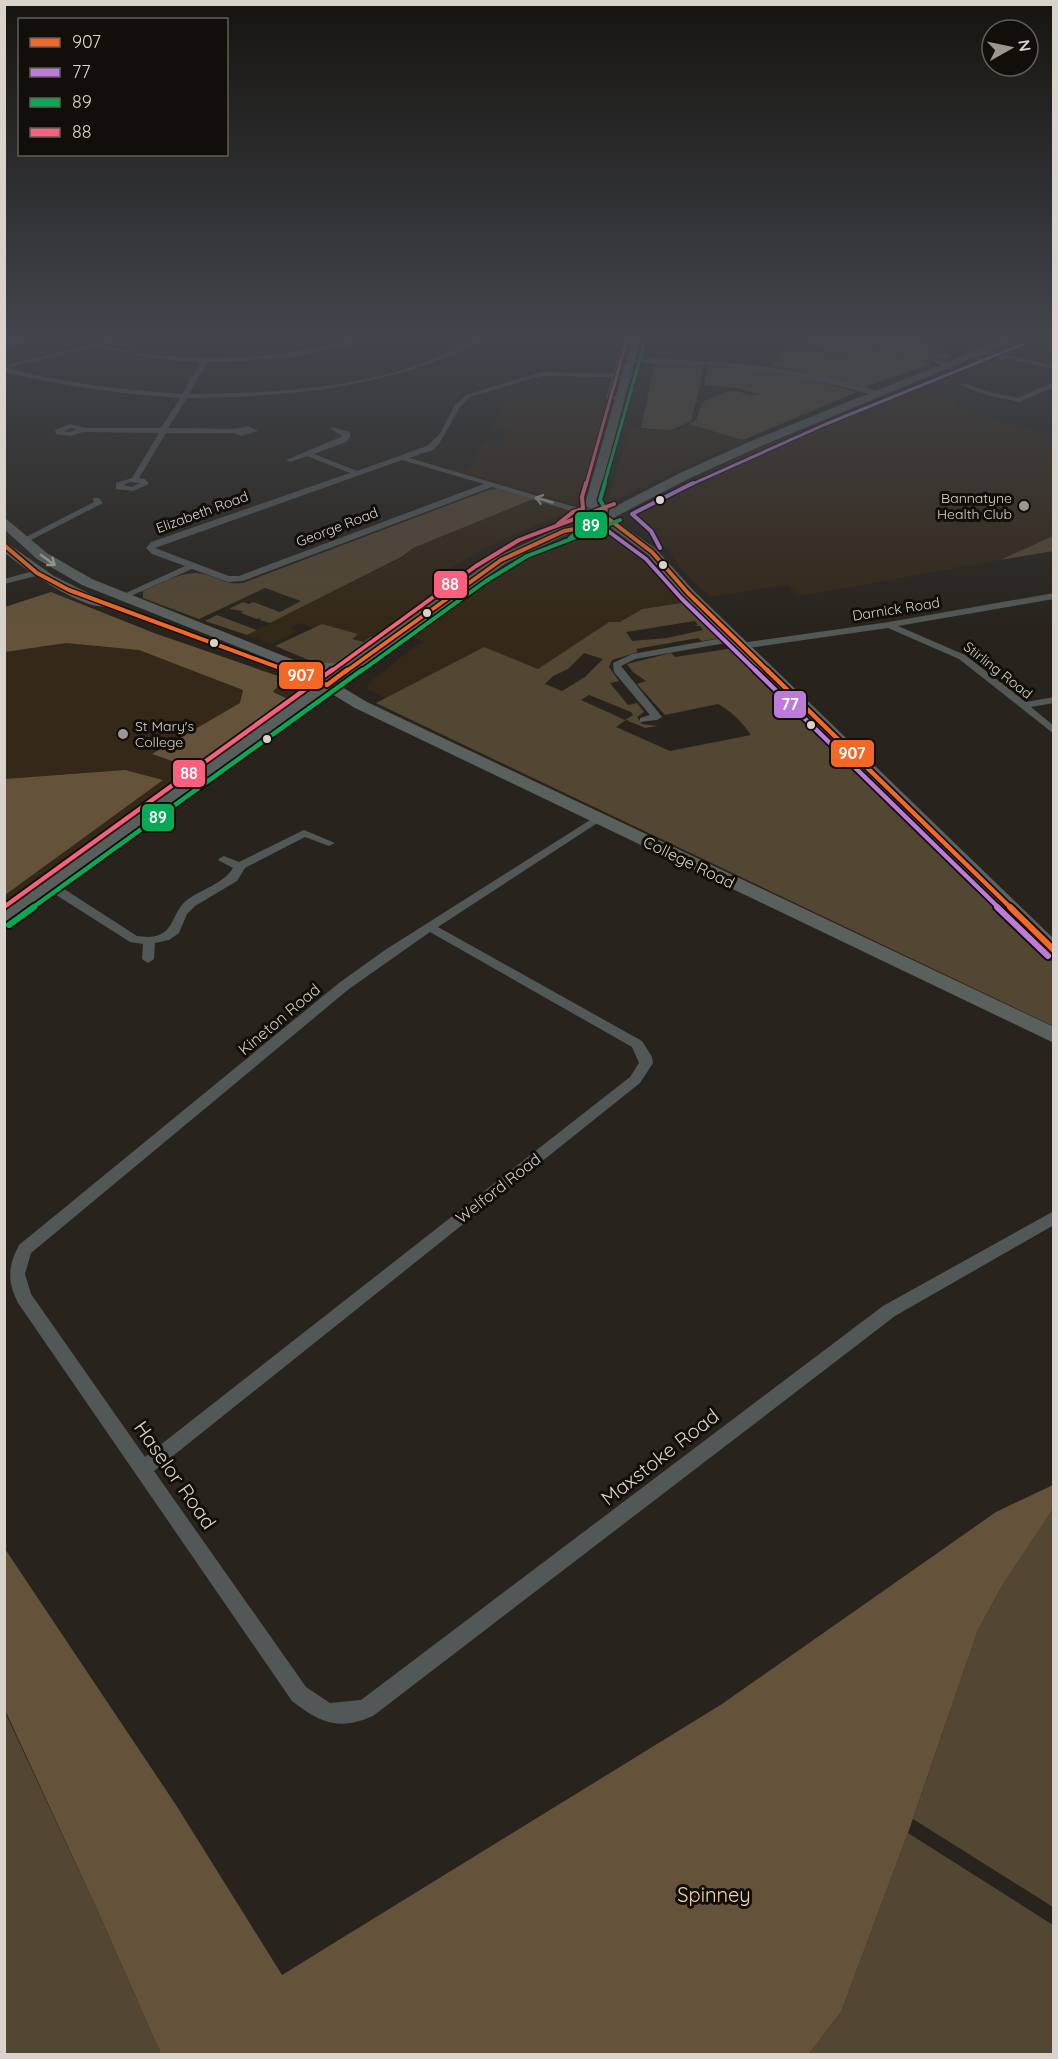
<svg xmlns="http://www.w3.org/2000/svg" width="1058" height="2059" font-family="Quicksand,sans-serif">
<rect width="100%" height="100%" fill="#28241d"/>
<g fill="#342818">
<path d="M197,336h105l-78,8 -47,-3z"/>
<path d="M659,336h83l9,1 -1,5 -92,-3z"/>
<path d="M917,387l38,13 4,9 94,27v100l-53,24 -199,36 -13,-11 -78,12 -29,-28 -11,-18 -19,-17 -11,-16v-8l9,-8 112,-55z"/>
<path d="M507,395l104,5 -35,105 -129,-37 22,1 15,-27 17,2 6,-14 -16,-1z"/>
<path d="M689,424l54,16 -126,59 -8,-1 21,-70 44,3z"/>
<path d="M533,499l37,12 -73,31 -51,28 16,5 -51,34 -37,29 -4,-1 -6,5 -13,-4 6,-4 -35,-10 -8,4 -14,-5 -9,5 6,3 -26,13 -24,-9 156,-78 10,-9z"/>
<path d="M588,529h16l17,9 67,64 -46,7 -22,13h-11l-71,47 -54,-22 -98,51 -19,-9 1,-6 47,-37 9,-4 -16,-8 91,-68 34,-18z"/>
<path d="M51,592l103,41 142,49 -5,3 2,7 6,2 -294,208 -1,-295z"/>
</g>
<g fill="#534633" fill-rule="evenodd">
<path d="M5,336h58l-58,11z"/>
<path d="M809,336h45l-4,3 80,23 -1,3 -64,22 -94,-22 17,-19 70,13 -58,-14z"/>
<path d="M864,336h46l43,20c-17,10 -62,-9 -81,-15l-1,-4z"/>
<path d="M666,363l39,2 -14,56 -20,9 -30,-2 13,-62z"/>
<path d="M709,365l72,7 76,20 -114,48 -54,-16 8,-4 4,-17c9,-4 24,-14 34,-12 9,1 16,7 24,3l-22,-6 -33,-3z"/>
<path d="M498,489l35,10 -120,49 -10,8 -133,67 -10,-3 1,-2 -4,1 -16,-6 2,-2 -14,-2 14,-7 6,2 4,-2 27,10 21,-11 -36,-13 -66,31 -56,-21v-7c17,-7 36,-19 54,-18 17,1 28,13 46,10l245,-93z"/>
<path d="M1053,536v15l-53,9z"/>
<path d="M688,602l37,35 -23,4 -4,-3 -62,11 2,3 -26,8 -3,7 10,14 -9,2 18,22 9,-2 7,9 -7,5 5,7 16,2 -13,2 -19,-8 -10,7 54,24 81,-16c-9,-13 -20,-24 -33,-31l-53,11 -28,-31 9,-3 -13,-9 -6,-8 44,-11 4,4 59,-9 319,314v64l-677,-323 108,-56 54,22 71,-47h11l22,-13zM695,621l3,4 -5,1h7l3,4 -36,8 -35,3 -6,-9zM584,653l19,6 -18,18 -23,14 -17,-7 8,-8 15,-7zM589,695l42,17 2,3 -8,5 -44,-20z"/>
<path d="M217,615l40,15 -10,5 -42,-14z"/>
<path d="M322,624l36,10 -6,5 12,3 6,-5 4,1c-10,8 -20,17 -31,23 -19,10 -49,-8 -68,-15z"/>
<path d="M1053,1509v398l-140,-88 65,-189 24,-44z"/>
<path d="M4,1710l96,206 61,138h-156z"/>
<path d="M908,1833l145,92v129h-244l32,-42z"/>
</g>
<g fill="#64523a">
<path d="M51,592l103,41 124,43v10l-5,6 17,8 -98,68 -40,-14 88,-51 3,-13 -104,-40 -73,-7 -61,9v-45z"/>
<path d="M125,770l38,10 -158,115v-116z"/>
<path d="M1053,1485v24l-51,77 -24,44 -70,203 -67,179 -32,42h-648l-61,-138 -95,-206v-161l171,256 106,170 440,-271 274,-192z"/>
</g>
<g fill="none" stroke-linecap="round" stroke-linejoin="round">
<g fill="#525757" fill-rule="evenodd">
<path d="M130,336h9l-36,10c88,19 175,15 262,-10h8c-8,4 -18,6 -26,9 -45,13 -93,17 -139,17l-19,32c82,-1 170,-4 246,-36 16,-7 31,-15 46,-22h7c-21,16 -50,25 -75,33 -74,23 -149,28 -226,29l-19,30 67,1 13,-3 10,5 -17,5 -7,-3h-68l-27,45 6,1 4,5 -16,7 -17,-2v-6l16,-5 27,-45 -76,-1 -12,4 -15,-2 -1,-4 15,-6 15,4h76l19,-30c-60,-4 -117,-12 -176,-26v-7zM95,347l69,13 37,2 -19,32c-60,-4 -117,-11 -176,-26zM71,428l6,1 -7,3 -6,-1zM130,482l10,1 -8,4 -9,-2z"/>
<path d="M625,336h15l-10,2 -10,36 20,2 -3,2h-18l-6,18 7,1v2l-14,-1 6,-21 -71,-1 -71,21 -10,10 -21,37 -6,6 -24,8 166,49 26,4v4l-30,-4 -79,-24 -249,94 -15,1 -36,-13 -68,30 -7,-2 68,-31 -33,-12 -6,-6 5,-6 199,-69 -43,-17 -17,6 -4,-2 57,-24 -12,-7v-2l19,5v5l-4,5 -32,12 43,17 70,-25 12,-11 16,-30 11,-10 75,-23 72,2zM402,460l82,24 -245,92h-10l-74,-28z"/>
<path d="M859,338h4l88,27 -5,1 -87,-26z"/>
<path d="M1042,338l12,2v4l-14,-3z"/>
<path d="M982,350l72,15v4l-74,-16z"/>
<path d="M630,358c68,2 136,5 203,21 15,4 35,7 48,15l-3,2c-51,-14 -101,-25 -154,-30 -31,-2 -65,0 -96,-5z"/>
<path d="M1054,382v5l-35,15 -29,-6 -30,-11 3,-2 30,10 25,5z"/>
<path d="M93,498h6l4,5 -78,40 -7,-2 76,-39z"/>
<path d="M37,570l4,3 -1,2 -36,9v-5z"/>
<path d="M1054,593v6l-156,27 67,29 61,47 28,-5v6l-23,4 23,19v8l-95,-75 -71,-31 -147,21 -5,-3 5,-3 148,-21z"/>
<path d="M734,636l3,1v4l-102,18 -14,7 41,51 -5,3 -17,2v-4l10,-3 -36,-43 -1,-9 19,-9z"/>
<path d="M598,815l4,1v4l-164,107 204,114 10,16 1,6 -13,20 -486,388 152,216 24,16 31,-3 522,-394 171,-95v14l-159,91 -522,400c-34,15 -53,7 -81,-15l-274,-398c-11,-22 -10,-37 1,-58l320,-262 46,-33zM430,932l202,115 7,16 -9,14 -485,380 -114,-163 -6,-20 6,-21 318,-264z"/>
<path d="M304,830l31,13 -6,3 -24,-9 -60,31 -8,13 -42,25 -8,8 -8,19 -10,7 -14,3 -1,16 -6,4 -6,-4 1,-15 -13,-2 -77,-49 -13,-6 6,-4 15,4 76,49c8,1 16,2 24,-2 13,-6 13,-24 26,-34 15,-11 36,-16 46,-32l-15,-8 2,-2 4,-2 15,6z"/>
</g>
<path fill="#5c6161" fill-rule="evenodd" d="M633,336h8l-44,168 5,7 54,38 37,41 361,349v17l-6,-2 -365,-358 -35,-41 -54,-40 -9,-11z"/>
<g fill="#5a605e" fill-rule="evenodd">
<path d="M4,517l43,36 45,26 207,83 58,2 2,3 -2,3c-14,4 -27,3 -42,1l52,31 687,325v16l-699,-335 -69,-42 -204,-81 -45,-26 -33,-30z"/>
<path d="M4,541l50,35 54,27 -2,3c-22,5 -85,-39 -102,-54z"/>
</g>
<path fill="#585e5c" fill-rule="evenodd" d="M1012,336h13l-266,111 -71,32 -98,51 -22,4 -62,29 -495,359 -7,2v-16l492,-351 63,-29 22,-4 99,-51 71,-32z"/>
<defs>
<g id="bus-1-far2">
<path d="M4,545l33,28 32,17 222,82"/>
<path d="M345,672l156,-112 63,-29 21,-4 21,-10 46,35 36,41 81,79"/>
</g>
<g id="bus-1-far1">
<path d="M287,670l40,15 20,-15"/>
<path d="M767,670l244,238"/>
</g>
<path id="bus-1" d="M1010,907l44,43"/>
<path id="bus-2-far3" d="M690,485l136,-61 197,-80"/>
<g id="bus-2-far2">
<path d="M593,520l53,39 36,40 75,73"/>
<path d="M660,548l-9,-17 -19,-17 61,-31"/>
</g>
<path id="bus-2-far1" d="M755,670l244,238"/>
<path id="bus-2" d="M997,907l51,49"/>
<path id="bus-3-far3" d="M604,485l42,-147"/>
<g id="bus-3-far2">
<path d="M570,538l12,-10 21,-7 3,-11 -6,-10 5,-17"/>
<path d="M360,672l126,-91 41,-25 93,-36"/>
</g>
<path id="bus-3-far1" d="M32,908l330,-238"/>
<path id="bus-3" d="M9,925l25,-18"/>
<path id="bus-4-far2" d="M586,485l42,-149"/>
<g id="bus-4-far1">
<path d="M558,524l15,-12 10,-3 -1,-12 4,-14"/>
<path d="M330,672l146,-106 43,-26 95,-36"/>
</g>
<path id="bus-4" d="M4,907l328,-237"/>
</defs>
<use href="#bus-1-far2" stroke="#120e09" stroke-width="7"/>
<use href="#bus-1-far1" stroke="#120e09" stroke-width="8"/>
<use href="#bus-1" stroke="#120e09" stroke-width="10"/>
<use href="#bus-2-far3" stroke="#120e09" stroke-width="5"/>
<use href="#bus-2-far2" stroke="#120e09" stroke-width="7"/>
<use href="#bus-2-far1" stroke="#120e09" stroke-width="8"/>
<use href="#bus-2" stroke="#120e09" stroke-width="10"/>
<use href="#bus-3-far3" stroke="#120e09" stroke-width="5"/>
<use href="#bus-3-far2" stroke="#120e09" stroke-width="7"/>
<use href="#bus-3-far1" stroke="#120e09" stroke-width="8"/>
<use href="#bus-3" stroke="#120e09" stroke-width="10"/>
<use href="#bus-4-far2" stroke="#120e09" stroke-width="5"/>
<use href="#bus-4-far1" stroke="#120e09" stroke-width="7"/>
<use href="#bus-4" stroke="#120e09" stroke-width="8"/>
<use href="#bus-1-far2" stroke="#f36827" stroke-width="4"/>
<use href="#bus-1-far1" stroke="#f36827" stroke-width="4.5"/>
<use href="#bus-1" stroke="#f36827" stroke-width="6"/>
<use href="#bus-2-far3" stroke="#bd7bd9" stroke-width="3"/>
<use href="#bus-2-far2" stroke="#bd7bd9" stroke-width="4"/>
<use href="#bus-2-far1" stroke="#bd7bd9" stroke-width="4.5"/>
<use href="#bus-2" stroke="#bd7bd9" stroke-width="6"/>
<use href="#bus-3-far3" stroke="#06aa56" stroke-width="3"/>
<use href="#bus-3-far2" stroke="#06aa56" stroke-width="4"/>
<use href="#bus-3-far1" stroke="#06aa56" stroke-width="4.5"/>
<use href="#bus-3" stroke="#06aa56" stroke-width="6"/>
<use href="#bus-4-far2" stroke="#f8607d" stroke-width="3"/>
<use href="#bus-4-far1" stroke="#f8607d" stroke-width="4"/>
<use href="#bus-4" stroke="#f8607d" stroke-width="4.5"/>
</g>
<defs><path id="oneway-shaft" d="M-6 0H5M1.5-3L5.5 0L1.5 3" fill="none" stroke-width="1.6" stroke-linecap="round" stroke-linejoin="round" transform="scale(1.5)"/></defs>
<use stroke="#9c9b97" href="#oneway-shaft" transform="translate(544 500) rotate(-164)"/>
<use stroke="#a6a5a0" href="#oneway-shaft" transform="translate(48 560) rotate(36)"/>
<linearGradient id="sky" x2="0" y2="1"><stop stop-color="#161410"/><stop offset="0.54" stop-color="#42454c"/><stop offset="1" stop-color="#42454c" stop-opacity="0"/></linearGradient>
<rect width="1058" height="624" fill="url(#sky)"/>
<g fill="#d9d3cc" stroke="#120e09" stroke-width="2">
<circle cx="660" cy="500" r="5"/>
<circle cx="663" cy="565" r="5"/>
<circle cx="427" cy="613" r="5"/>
<circle cx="214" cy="643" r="5"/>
<circle cx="811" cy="725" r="5"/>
<circle cx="267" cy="739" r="5"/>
</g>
<g fill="#9b968f" stroke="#120e09" stroke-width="2">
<circle cx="1024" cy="506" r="6"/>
<circle cx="123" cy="734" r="6"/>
</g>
<g text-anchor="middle" stroke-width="6" stroke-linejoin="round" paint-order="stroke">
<g font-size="14" fill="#d9d3cc" stroke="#120e09" text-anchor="end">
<text x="1012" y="503">Bannatyne<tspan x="1012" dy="16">Health Club</tspan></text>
<text x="135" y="731" text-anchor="start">St Mary's<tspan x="135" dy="16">College</tspan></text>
</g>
<g font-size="14" fill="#d9d3cc" stroke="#120e09">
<text transform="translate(202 512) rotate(-20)" y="5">Elizabeth Road</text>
<text transform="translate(337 527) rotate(-21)" y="5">George Road</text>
<text transform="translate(896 609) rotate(-9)" y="5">Darnick Road</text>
<text transform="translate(998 670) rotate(38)" y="5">Stirling Road</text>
</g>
<g font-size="16" fill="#d9d3cc" stroke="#120e09">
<text transform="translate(689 862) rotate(26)" y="6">College Road</text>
<text transform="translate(279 1019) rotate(-40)" y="6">Kineton Road</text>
<text transform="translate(498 1188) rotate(-38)" y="6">Welford Road</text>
</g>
<g font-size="20" fill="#d9d3cc" stroke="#120e09">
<text transform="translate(660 1457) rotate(-38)" y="7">Maxstoke Road</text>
<text transform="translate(175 1475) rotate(55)" y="7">Haselor Road</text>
</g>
<g font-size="20" fill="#f9d4a0" stroke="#120e09">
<text x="714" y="1902">Spinney</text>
</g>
</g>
<g stroke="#120e09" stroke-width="2">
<rect x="574" y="511" width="34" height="28" rx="6" fill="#06aa56"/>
<rect x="433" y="570" width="35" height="29" rx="6" fill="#f8607d"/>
<rect x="278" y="661" width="46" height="29" rx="6" fill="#f36827"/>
<rect x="773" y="690" width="34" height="29" rx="6" fill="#bd7bd9"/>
<rect x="830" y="739" width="45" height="29" rx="6" fill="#f36827"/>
<rect x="172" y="759" width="34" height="29" rx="6" fill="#f8607d"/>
<rect x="141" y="803" width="34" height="29" rx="6" fill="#06aa56"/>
</g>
<g font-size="16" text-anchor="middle" font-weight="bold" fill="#fff">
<text x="591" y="531">89</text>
<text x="450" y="590">88</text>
<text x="301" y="681">907</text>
<text x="790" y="710">77</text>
<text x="852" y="759">907</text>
<text x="189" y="779">88</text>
<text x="158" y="823">89</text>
</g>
<rect width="1058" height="2059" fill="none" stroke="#d9d3cc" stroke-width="12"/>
<rect x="18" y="18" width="210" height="138" fill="#120e09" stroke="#625d57" stroke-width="1.5"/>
<rect x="30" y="38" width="30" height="9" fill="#f36827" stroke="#625d57" stroke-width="1.5"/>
<text x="72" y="48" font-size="18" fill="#d9d3cc">907</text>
<rect x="30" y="68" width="30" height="9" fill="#bd7bd9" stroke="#625d57" stroke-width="1.5"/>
<text x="72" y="78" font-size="18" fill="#d9d3cc">77</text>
<rect x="30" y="98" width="30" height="9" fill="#06aa56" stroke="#625d57" stroke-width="1.5"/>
<text x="72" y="108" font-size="18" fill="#d9d3cc">89</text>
<rect x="30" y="128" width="30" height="9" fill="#f8607d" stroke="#625d57" stroke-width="1.5"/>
<text x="72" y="138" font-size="18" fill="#d9d3cc">88</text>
<g transform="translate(1010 48) rotate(81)"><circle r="28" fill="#120e09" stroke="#625d57" stroke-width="1.5"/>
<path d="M0-4.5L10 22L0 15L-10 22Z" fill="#9b968f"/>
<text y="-9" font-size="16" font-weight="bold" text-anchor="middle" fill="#d9d3cc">N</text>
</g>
</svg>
